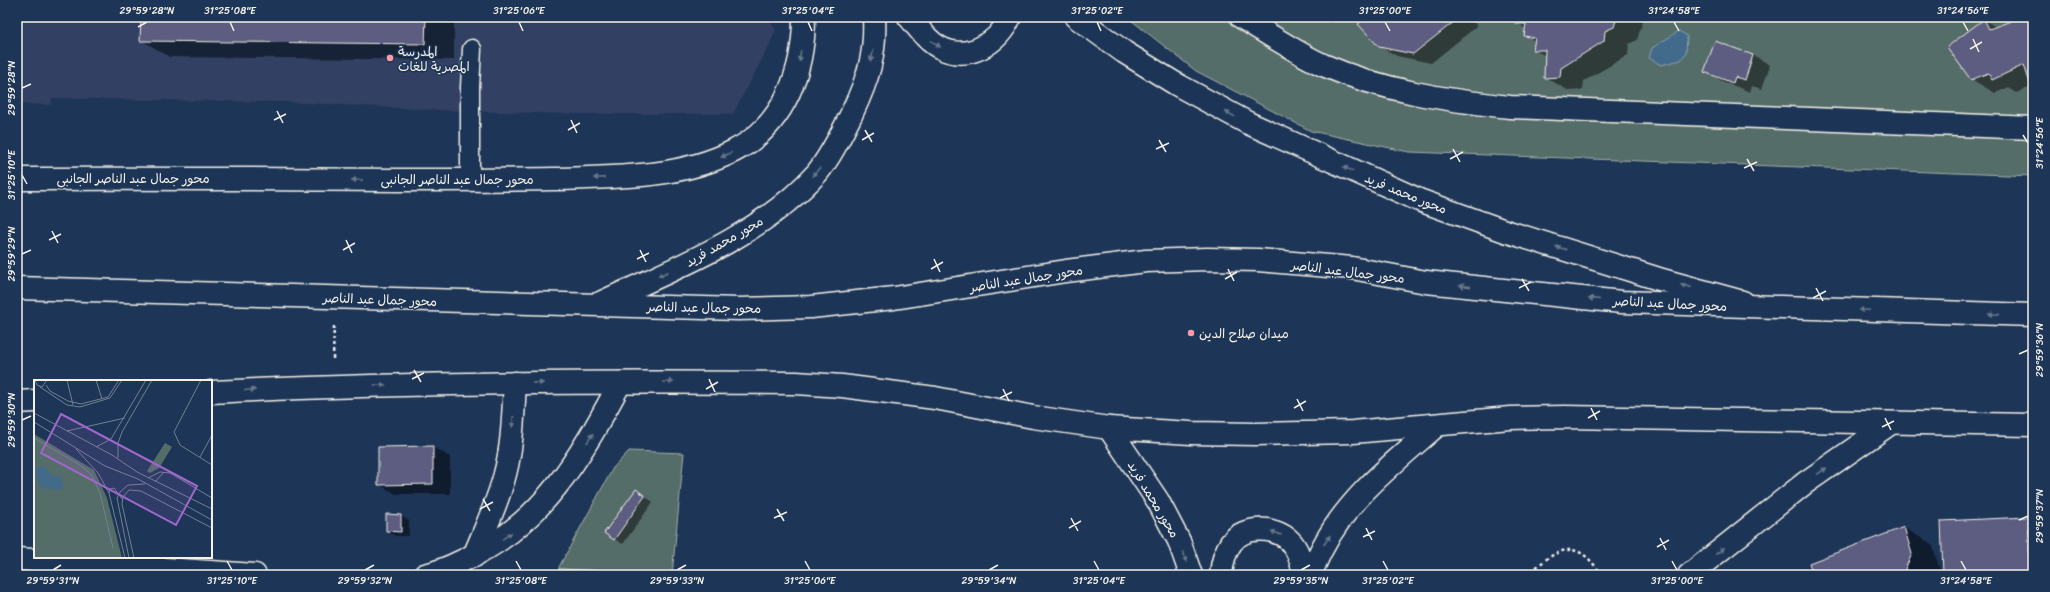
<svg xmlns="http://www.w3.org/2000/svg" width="2050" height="592" font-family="Sriracha,'Playpen Sans Arabic',sans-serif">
<rect width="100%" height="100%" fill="#1d3557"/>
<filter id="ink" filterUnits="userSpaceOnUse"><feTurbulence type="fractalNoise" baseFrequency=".025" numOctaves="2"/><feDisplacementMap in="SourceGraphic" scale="8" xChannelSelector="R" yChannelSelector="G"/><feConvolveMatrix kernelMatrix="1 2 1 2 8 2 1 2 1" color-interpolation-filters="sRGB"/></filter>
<g filter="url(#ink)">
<path fill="#304164" d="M17,17h749l10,12 -6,15 -37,70h-165l-132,-4 -151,-8 -192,-3 -41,-1 -1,7 -34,-1z"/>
<g fill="#556d69" stroke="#a4afa8">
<path d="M1127,17h906v159l-624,-24 -98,-21 -115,-60z"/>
<path d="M629,451l55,2 -12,122h-113v-8l54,-99z"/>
</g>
<path fill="#426b8a" stroke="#89a1b0" d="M1679,31l8,5 -1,17 -5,7 -20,5 -12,-7 3,-10z"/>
<g fill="#0007">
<path d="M142,17h312v43l-284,-3 -29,-17z"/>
<path d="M1315,17h17l-2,6z"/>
<path d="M1368,17h101l8,9 -46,37 -34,-7 -18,-10z"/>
<path d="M1518,17h126l-7,23 -8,4 -1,11 -44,26 -1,9 -14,1 -24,-14 1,-21 -12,-6 1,-9 -10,-6 1,-6 -9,-6z"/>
<path d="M2025,17h8v69l-17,7 -8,-5 -13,5 -24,-14 13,-59 12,7z"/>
<path d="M1753,55l17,10 -8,24 -10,-3 -2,6 -28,-11 -17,-10z"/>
<path d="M433,447l17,10v37h-54l-17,-10z"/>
<path d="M636,490l17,12 -30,42 -9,-5z"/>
<path d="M401,516l8,5v15h-13l-9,-5z"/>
<path d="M2028,518l5,3v54h-89z"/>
<path d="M1904,528l28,16 8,26 -2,5h-124z"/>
</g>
<g fill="#5b5d81" stroke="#f4f1e8">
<path d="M141,17h285l-1,27 -285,-3z"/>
<path d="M1367,17h93l-47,37 -34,-7 -21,-23z"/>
<path d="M1517,17h100l-3,10 -9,4 -1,10 -43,27 -1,9 -16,1 1,-28h-12l2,-12 -11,-2 2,-12h-10z"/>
<path d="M2022,17h11v69h-2l-7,-21 -32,15 -4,-7 -17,7 -24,-33 37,-28 5,10z"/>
<path d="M1715,41l38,14 -8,25 -10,-3 -2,6 -29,-11z"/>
<path d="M433,446v38l-55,1v-38z"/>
<path d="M636,489l9,7 -31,44 -10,-7z"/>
<path d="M386,514l15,1v17l-15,-1z"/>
<path d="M2028,517l2,58h-87l-2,-54z"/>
<path d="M1904,527l8,27 -7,15 2,6h-94l-4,-12z"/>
<path d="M559,569l49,2v4h-49z"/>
</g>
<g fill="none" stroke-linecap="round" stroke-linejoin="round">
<defs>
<path id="lane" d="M470,181v-94l2,-38"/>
<g id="street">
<path d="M1241,17c27,17 54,35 82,48 61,26 122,35 187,42l523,21"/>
<path d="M474,556c11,-27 24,-54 31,-82 8,-30 8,-61 10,-91"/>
<path d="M17,559l238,16"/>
<path d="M425,575c13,-3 25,-8 37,-14 80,-35 119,-105 158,-178"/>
</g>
<g id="secondary">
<path d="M909,17c9,10 18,24 30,30 28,16 60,-4 71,-30"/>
<path d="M1076,17l48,35 52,32 72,39 171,77 86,31 154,48 84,23"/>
<path d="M17,179c127,-1 254,0 381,1 51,0 103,0 155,-1 61,-2 125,0 181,-28 51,-26 70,-81 70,-134"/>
<path d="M598,304c75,-35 162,-67 219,-131 14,-17 25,-40 35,-60 16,-34 24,-58 22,-96"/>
<path d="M1109,428l49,73 21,40 12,34"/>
<path d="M1221,575c1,-12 3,-22 10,-32 13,-18 44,-17 59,-2 8,8 12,22 14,34"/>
<path d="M1310,575c4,-9 8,-19 13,-28 25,-49 73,-86 114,-122"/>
</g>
<g id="primary">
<path d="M17,288l721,21 73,-2 83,-9 172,-27 80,-10 61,-2 51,1 94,8 74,14 196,20 411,13"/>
<path d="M211,392c195,-10 390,-10 585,-9l46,3 93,12 98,19 76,11 82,5 65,1 97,-2 157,-14 55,-1 468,8"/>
<path d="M17,402l18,-1"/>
<path d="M1689,575l116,-92 86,-60"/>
</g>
</defs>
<use href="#lane" stroke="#f4f1e8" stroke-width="21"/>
<use href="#street" stroke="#f4f1e8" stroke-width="25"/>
<use href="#secondary" stroke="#f4f1e8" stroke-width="25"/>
<use href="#primary" stroke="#f4f1e8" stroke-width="25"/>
<g stroke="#f4f1e8" stroke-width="2.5" stroke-dasharray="3 3" stroke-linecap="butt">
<path d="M333,359l1,-35"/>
<path d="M1527,575c14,-11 34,-33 54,-22 8,4 16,16 22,22"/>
</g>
<use href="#lane" stroke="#1d3557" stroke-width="18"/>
<use href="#street" stroke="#1d3557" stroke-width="22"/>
<use href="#secondary" stroke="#1d3557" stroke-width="22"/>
<use href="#primary" stroke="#1d3557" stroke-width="22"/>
</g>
<defs><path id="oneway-solid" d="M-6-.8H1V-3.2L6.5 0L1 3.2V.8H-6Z"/></defs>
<g fill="#68778a">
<use href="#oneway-solid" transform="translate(936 44) rotate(35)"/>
<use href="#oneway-solid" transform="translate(800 56) rotate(98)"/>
<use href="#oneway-solid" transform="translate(872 56) rotate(104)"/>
<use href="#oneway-solid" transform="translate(1230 114) rotate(-151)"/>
<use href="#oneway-solid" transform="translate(726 155) rotate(156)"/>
<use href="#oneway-solid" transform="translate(1348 169) rotate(-157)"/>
<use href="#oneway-solid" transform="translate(816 172) rotate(130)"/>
<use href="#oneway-solid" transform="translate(599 178) rotate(179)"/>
<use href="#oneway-solid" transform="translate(357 180) rotate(-180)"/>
<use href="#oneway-solid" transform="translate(1561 248) rotate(-163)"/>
<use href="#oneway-solid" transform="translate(663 274) rotate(155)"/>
<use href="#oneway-solid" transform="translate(1465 286) rotate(-174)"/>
<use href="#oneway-solid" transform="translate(1686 286) rotate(-165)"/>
<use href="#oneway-solid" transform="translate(1594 299) rotate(-175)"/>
<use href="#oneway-solid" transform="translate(1864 310) rotate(-178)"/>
<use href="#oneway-solid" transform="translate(1994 314) rotate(-178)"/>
<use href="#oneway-solid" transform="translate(668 382)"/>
<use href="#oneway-solid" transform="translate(538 383)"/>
<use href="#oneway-solid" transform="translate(380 385) rotate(-1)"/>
<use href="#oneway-solid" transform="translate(250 390) rotate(-3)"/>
<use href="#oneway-solid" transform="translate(513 422) rotate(94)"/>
<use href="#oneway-solid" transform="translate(590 438) rotate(-58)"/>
<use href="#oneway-solid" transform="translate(1822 471) rotate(-35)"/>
<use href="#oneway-solid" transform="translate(1276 533) rotate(-157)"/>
<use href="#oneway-solid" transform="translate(507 536) rotate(-35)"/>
<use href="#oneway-solid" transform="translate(1327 540) rotate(-56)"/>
<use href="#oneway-solid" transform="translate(1720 551) rotate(-38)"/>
<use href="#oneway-solid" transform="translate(1185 557) rotate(72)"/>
</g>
</g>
<path fill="none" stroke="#f4f1e8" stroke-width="1.5" d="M230,22l4,9M519,22l4,9M808,22l4,9M1097,22l4,9M1385,22l5,9M1674,22l5,9M1963,22l5,9M138,27l9,-5M1973,39l6,13M1970,49l12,-7M22,88l9,-4M277,111l6,12M274,120l12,-6M571,120l6,13M568,130l12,-7M865,130l7,12M2023,135l5,8M862,140l12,-7M1159,140l7,12M1156,149l13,-6M1453,149l7,13M1450,159l13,-7M1747,159l7,12M1744,168l13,-6M22,175l5,9M52,231l6,12M49,240l12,-6M346,240l6,13M343,250l12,-7M640,250l6,12M22,254l9,-4M637,259l12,-6M934,259l6,13M931,269l12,-7M1228,269l6,12M1225,279l12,-7M1522,279l7,12M1519,288l12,-6M1816,288l7,13M1813,298l13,-7M2019,354l9,-4M414,370l7,12M412,379l12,-6M709,379l6,13M706,389l12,-7M1003,389l6,12M1000,398l12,-6M1297,399l6,12M1294,408l12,-7M1591,408l6,12M1588,418l12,-7M1885,418l6,12M22,420l9,-4M1882,427l12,-6M483,499l7,12M480,509l13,-7M777,509l7,12M774,518l13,-6M1071,518l7,13M2019,520l9,-4M1069,528l12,-7M1366,528l6,12M1363,537l12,-6M1660,538l6,12M1657,547l12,-7M227,561l5,9M516,561l5,9M805,561l5,9M1094,561l5,9M1383,561l5,9M1672,561l5,9M1961,561l5,9M53,570l8,-5M365,570l9,-5M677,570l9,-5M989,570l9,-5M1301,570l9,-5"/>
<g fill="#ff9aa2" stroke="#1d3557" stroke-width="1.5">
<circle cx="390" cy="58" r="4"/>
<circle cx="1191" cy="333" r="4"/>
</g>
<g text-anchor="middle" stroke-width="3" stroke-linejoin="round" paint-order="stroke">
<g font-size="13" fill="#f4f1e8" stroke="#1d3557" text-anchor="start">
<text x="398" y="56">المدرسة<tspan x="398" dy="15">المصرية للغات</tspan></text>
<text x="1199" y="338">ميدان صلاح الدين</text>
</g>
<g font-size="13" fill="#f4f1e8" stroke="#1d3557">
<text x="133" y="183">محور جمال عبد الناصر الجانبى</text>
<text x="457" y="184">محور جمال عبد الناصر الجانبى</text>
<text transform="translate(1406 193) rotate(22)" y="5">محور محمد فريد</text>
<text transform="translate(724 241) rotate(-30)" y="5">محور محمد فريد</text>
<text transform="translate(1348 271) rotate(7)" y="5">محور جمال عبد الناصر</text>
<text transform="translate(1026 278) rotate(-9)" y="5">محور جمال عبد الناصر</text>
<text transform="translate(380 299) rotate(2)" y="5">محور جمال عبد الناصر</text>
<text transform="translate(1670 303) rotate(3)" y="5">محور جمال عبد الناصر</text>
<text transform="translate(704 307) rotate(1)" y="5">محور جمال عبد الناصر</text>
<text transform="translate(1154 499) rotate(59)" y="5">محور محمد فريد</text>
</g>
</g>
<g transform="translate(34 380)">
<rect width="178" height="178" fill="#1d3557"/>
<path d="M0,54l60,36 13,28 15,60h-88zM131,63l7,4 -13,21 -9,5 -3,-2z" fill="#556d69"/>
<path d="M10,86l7,9 10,2 3,11 -5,2 -18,-2 -5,-13 1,-8z" fill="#426b8a"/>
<path fill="none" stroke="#738091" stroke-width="1" d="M1,0l2,5 5,2 5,-7M33,0l6,25M62,0l6,19M167,0l-27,52 6,13 32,20M12,5l4,6 18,10 13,3 27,-7 11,-17M6,7l27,18 13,2 30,-9 12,-18M0,33l78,42 25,17 75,37M0,42l71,44 33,13 74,41M33,51l58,-13M0,58l46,27 11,9 9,19 13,55M62,67l15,-8 35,-59M42,69l22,24 11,20 16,65M166,77l12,-22M84,78v-15l4,-11 30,-52M114,98l12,-6 10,1 42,25M121,102l9,-10M75,113l1,-4 4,-1 8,11M95,178l-12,-60 3,-6 8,-7 17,-1M100,178l-12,-54 1,-7 6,-7 12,1 71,37"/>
<path fill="#9f67cb" fill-opacity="0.15" stroke="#9f67cb" stroke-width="2" d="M27,34l136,72 -21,39 -135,-72z"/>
<rect width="178" height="178" fill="none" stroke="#f4f1e8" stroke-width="2"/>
</g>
<rect width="2050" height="592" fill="none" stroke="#1d3557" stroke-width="44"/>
<rect x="22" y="22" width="2006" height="548" fill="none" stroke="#f4f1e8" stroke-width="1.5"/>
<g font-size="10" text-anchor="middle" fill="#f4f1e8">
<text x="147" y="14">29°59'28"N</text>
<text x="230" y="14">31°25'08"E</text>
<text x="519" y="14">31°25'06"E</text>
<text x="808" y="14">31°25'04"E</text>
<text x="1097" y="14">31°25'02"E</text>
<text x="1385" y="14">31°25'00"E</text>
<text x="1674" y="14">31°24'58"E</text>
<text x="1963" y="14">31°24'56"E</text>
<text transform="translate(11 88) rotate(-90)" y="4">29°59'28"N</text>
<text transform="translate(2039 143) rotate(-90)" y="4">31°24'56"E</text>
<text transform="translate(11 175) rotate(-90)" y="4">31°25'10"E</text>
<text transform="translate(11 254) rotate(-90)" y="4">29°59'29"N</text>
<text transform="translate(2039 350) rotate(-90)" y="4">29°59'36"N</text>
<text transform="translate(11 420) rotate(-90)" y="4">29°59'30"N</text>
<text transform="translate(2039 516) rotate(-90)" y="4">29°59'37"N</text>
<text x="53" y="584">29°59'31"N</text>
<text x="232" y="584">31°25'10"E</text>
<text x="365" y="584">29°59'32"N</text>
<text x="521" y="584">31°25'08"E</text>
<text x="677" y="584">29°59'33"N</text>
<text x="810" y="584">31°25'06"E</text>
<text x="989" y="584">29°59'34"N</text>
<text x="1099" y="584">31°25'04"E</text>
<text x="1301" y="584">29°59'35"N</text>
<text x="1388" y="584">31°25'02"E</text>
<text x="1677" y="584">31°25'00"E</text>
<text x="1966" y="584">31°24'58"E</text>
</g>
</svg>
